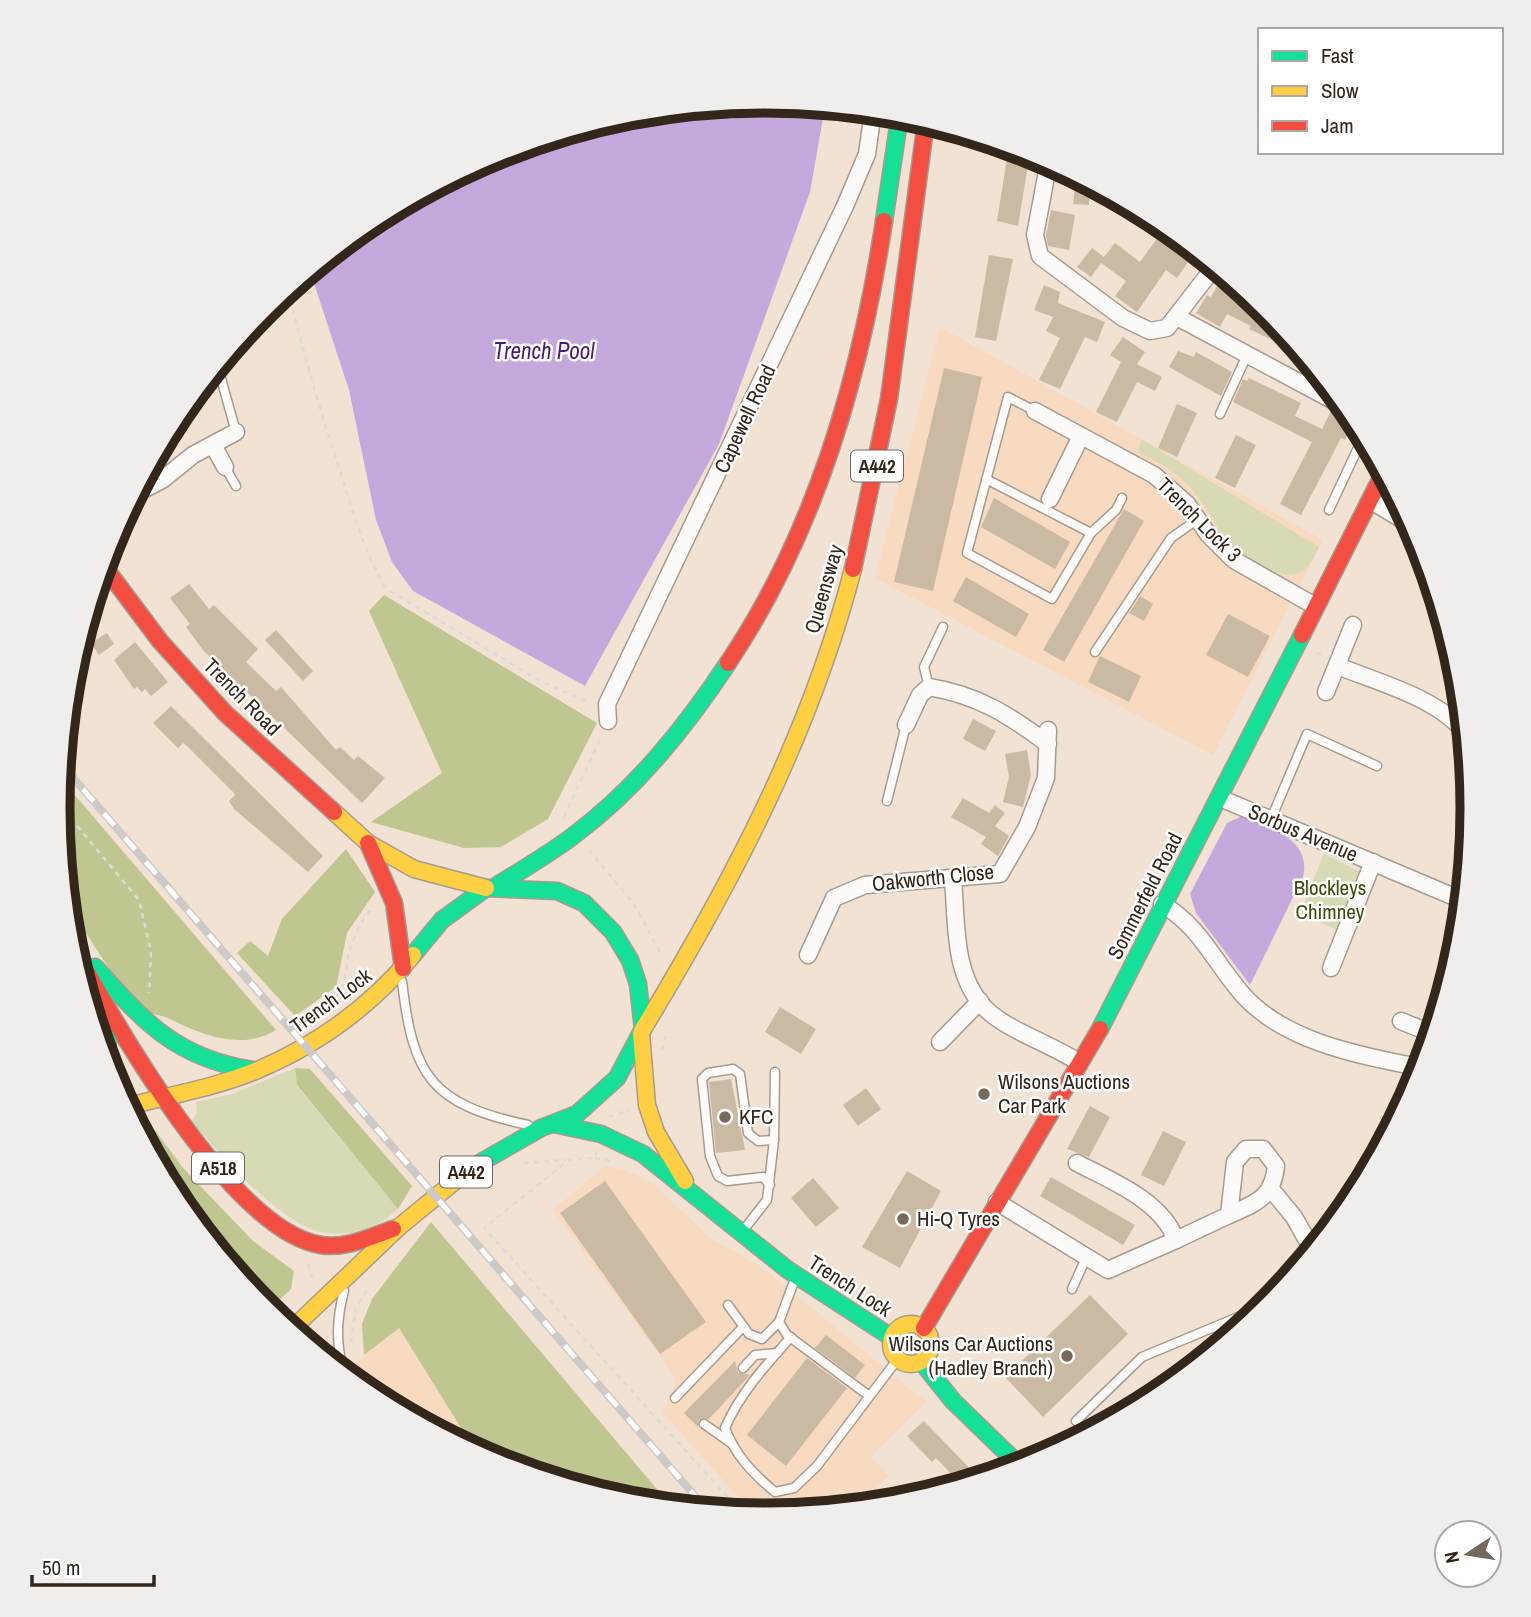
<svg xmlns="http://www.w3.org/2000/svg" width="1531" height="1617" font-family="'Archivo Narrow',sans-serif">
<rect width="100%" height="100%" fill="#f1e2d4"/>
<g fill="#f8dac0">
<path d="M940,327l383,213 -110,215 -338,-177z"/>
<path d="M605,1166l21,4 28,14 56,54 52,29 164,135 -56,55 19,18 -33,32 -102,8 -92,-103 11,-18 2,-17 -122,-167z"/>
<path d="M399,1327l73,118 4,7 -104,-55 -29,-24z"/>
</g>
<g fill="#d7dab5">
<path d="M1141,439l178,108c-10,23 -19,33 -45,25 -60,-19 -57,-66 -98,-98 -11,-9 -26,-15 -38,-22z"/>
<path d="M1324,854l41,20 -23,58 -42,-19z"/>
<path d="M295,1068l2,18 101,123c-21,20 -54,31 -84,21 -41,-14 -95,-77 -123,-109l6,-8 -1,-11 36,-8z"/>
</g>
<g fill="#bfc690">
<path d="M384,595l213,128 -49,96 -47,28 -37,1 -93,-26 71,-49 -73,-162z"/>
<path d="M61,779l215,251c-34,21 -74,5 -106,-11 -8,-4 -18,-4 -26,-9 -16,-9 -67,-89 -76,-109 -9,-20 -10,-99 -7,-122z"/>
<path d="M346,849l29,43 -28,41 -11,54 -41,29 -58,-63 13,-12 18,15 14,-37z"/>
<path d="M295,1068l15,1 102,117 -14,23 -101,-124z"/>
<path d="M138,1130h17l28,38 70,73 41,30 -3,18 -23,22 -91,-110z"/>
<path d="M431,1222l241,285 -45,-4 -133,-41 -18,-10 -77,-124 -35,27 -2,-31 10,-25z"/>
</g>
<g fill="#c5a9dc">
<path d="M766,101l59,6 -15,85 -91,252 -134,242 -172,-95 -21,-29 -16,-42 -27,-130 -39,-119 63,-51 122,-66 133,-40z"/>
<path d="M1242,816c29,11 70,24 61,61l-53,108 -54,-72 -6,-19 37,-71z"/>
</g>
<g fill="#cabaa3">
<path d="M1009,146l21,7 -12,73 -21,-5z"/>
<path d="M1060,167l35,19 -5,1 -1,18 -16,-1 2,-19 -18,-3z"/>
<path d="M1051,210l24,5 -6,35 -21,-4 -2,-10z"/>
<path d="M1166,226l30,25 -19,27 -11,-8 -29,42 -22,-16 11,-15 -25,-18 -10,14 -14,-10 15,-19 12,9 11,-14 25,19z"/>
<path d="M989,255l24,4 -17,82 -21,-4z"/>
<path d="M1224,274l20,16 -5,8 31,15 35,43 -56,-27 2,-3 -24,-12 -7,13 -24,-14 11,-18 4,2z"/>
<path d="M1044,285l16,7 -2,11 47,19 -8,20 -12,-5 -25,52 -21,-9 21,-42 -14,-7 7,-14 -19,-7z"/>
<path d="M1123,337l22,15 -8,12 25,13 -7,14 -18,-9 -20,40 -21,-10 25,-50 -11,-7z"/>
<path d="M1178,351l16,6 2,-5 36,20 -11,24 -52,-29z"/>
<path d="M944,368l38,9 -49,214 -39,-9z"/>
<path d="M1249,378l52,25 -6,13 27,13 9,-18 23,11 -9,18 -4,-2 -40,77 -21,-11 32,-62 -79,-40 10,-23 4,2z"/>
<path d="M1177,404l20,9 -20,44 -19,-9z"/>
<path d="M1236,435l20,10 -21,43 -20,-10z"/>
<path d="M994,498l76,44 -15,27 -74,-42z"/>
<path d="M1124,509l20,12 -80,141 -21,-12z"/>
<path d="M966,577l63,37 -13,23 -63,-36z"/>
<path d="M189,584l20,25 5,-4 44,44 -12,13 30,29 5,-4 55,63 4,-3 14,13 4,-4 27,22 -23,25 -159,-153 -17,-23 4,-3 -20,-26z"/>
<path d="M1140,596l13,8 -9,17 -15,-8z"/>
<path d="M1228,614l42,22 -22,41 -42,-22z"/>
<path d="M276,630l37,41 -10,10 -38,-41z"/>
<path d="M107,633l7,11 -15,11 -8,-12z"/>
<path d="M135,642l33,40 -17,14 -6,-7 -3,3 -5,-5 -3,2 -20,-29z"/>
<path d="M1100,656l41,20 -12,26 -41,-20z"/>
<path d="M171,706l152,150 -15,16 -74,-63 -5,-8 6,-6 -2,-3 -46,-46 -4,-3 -5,5 -25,-25z"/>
<path d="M973,719l23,12 -11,20 -22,-12z"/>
<path d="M1027,750l4,25 -8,32 -20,-5 6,-25 -4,-23z"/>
<path d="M963,798l26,15 6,-8 10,8 -10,13 14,10 -11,20 -17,-12 5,-7 -35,-20z"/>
<path d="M780,1007l36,22 -15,25 -36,-22z"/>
<path d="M731,1079l14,71 -29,3 -7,-71z"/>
<path d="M866,1088l15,21 -23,17 -15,-21z"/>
<path d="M1090,1106l20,11 -21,40 -22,-8z"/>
<path d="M1163,1131l23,11 -22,44 -23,-11z"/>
<path d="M907,1171l34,20 -41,77 -38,-21z"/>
<path d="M1051,1177l84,48 -12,20 -83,-49z"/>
<path d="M813,1178l26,30 -23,19 -25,-29z"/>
<path d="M605,1181l101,141 -46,32 -100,-141z"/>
<path d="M1090,1295l38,39 -85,83 -38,-40z"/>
<path d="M826,1335l39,30 -10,13 -40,-30z"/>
<path d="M807,1358l40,30 -61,78 -39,-31z"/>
<path d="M735,1361l3,11 12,3 -41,44 -10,1 -1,7 -14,-14z"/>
<path d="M1158,1375l14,11 -18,14 -9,-7z"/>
<path d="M924,1421l53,55 -8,7 -7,2 -26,-27 -4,4 -25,-26z"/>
</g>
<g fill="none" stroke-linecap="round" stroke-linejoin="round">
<defs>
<g id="lane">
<path d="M218,368l18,64"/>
<path d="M1220,414l27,-59"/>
<path d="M225,467l11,19"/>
<path d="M986,479l105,54 -39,66 -85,-46 41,-156 27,14"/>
<path d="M1329,510l35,-75"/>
<path d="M1091,533l25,-23 6,-12"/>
<path d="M1095,652l76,-114 27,-19"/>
<path d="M929,687l-5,-20 19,-40"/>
<path d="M887,801l19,-76"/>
<path d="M1271,819l36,-85 70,32"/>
<path d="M402,981c11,96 29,123 126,144"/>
<path d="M770,1185l-7,-8 -36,4 -9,-5 -8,-20 -8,-77 6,-6 25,-4 7,5 8,59 10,8 16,-1"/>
<path d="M742,1232l25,-32 7,-60 1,-68"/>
<path d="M796,1276l-17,46 8,13 81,60"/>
<path d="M1072,1289l14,-31"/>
<path d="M344,1291c-8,30 -8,53 0,83"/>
<path d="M728,1305l21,29 13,5 17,-17"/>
<path d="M1248,1324l-5,-9 31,-16"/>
<path d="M791,1337c-25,28 -51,56 -66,91 10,27 28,46 50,64l19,-4 23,-22 80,-106"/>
<path d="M743,1368l12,-13 22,-2"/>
<path d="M675,1398l68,-71"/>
<path d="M1076,1421l66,-64 101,-42"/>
<path d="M704,1424l27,19"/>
</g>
<g id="street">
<path d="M1049,161l-14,74 5,21 83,62 27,13 17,-3 48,-62"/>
<path d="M1177,317l172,92"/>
<path d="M1035,411l119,64 33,29 21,30 26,26 81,46"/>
<path d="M213,445l12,22"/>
<path d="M135,494l27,-14 31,-25 43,-23"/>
<path d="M1050,499l31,-63"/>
<path d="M1370,500l43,26"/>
<path d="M1338,666c41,17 101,32 128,68"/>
<path d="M1326,692l27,-67"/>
<path d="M608,721l-1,-17 238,-498 22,-52 6,-43"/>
<path d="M906,725l14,-30 9,-8c49,8 80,28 119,57"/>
<path d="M1220,798l244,103"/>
<path d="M953,879c4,44 -1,100 36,133 23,20 62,32 89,50"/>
<path d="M1162,904c39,23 52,58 81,91 43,48 120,61 180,73"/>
<path d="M808,955l26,-57 31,-13 135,-11 27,-47 19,-49 2,-48"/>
<path d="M1331,968l42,-106"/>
<path d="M1401,1021l32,13"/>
<path d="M940,1042l40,-41"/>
<path d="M1271,1189l23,28 19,34"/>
<path d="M997,1202l111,68 68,-30c-14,-39 -64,-59 -99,-77"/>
<path d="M1176,1240l53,-25 6,-53 11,-13h17l13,17c-3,32 -20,37 -47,49"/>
</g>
<g id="fast">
<path d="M884,221l16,-107"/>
<path d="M496,886c26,-16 53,-32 77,-50 63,-47 112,-108 155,-173"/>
<path d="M413,955l29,-35 44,-32 71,3 27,12 29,29 17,28 8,24 5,45 -26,49 -40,36 -36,14 -70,40"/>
<path d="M95,967c49,55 81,91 157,103"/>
<path d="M1100,1029l202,-394"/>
<path d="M107,1065l1,-49"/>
<path d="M554,1124l47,10 42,20 145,116 103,67"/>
<path d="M921,1361l32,40 68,66"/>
</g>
<g id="slow">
<path d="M334,812l34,31 46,26 72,19"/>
<path d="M643,1029c88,-145 167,-294 210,-460"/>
<path d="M641,1033l6,72 9,27 29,49"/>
<path d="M126,1107c44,-12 92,-20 134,-38 60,-26 112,-64 153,-114"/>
<circle cx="911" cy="1344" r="20"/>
<path d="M291,1330l108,-103 72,-59"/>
</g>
<g id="jam">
<path d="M103,565l57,76 65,72 109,99"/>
<path d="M853,569l36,-170 37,-278"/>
<path d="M1302,635l82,-163"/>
<path d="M728,663c88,-131 133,-288 156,-442"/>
<path d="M368,843l26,60 9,65"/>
<path d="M71,943c41,76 160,288 250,302 25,4 49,-8 72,-16"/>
<path d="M924,1328l176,-299"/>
</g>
</defs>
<use href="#lane" stroke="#a79b8f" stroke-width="11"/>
<use href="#street" stroke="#a79b8f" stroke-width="19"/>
<use href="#fast" stroke="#a79b8f" stroke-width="19"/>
<use href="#slow" stroke="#a79b8f" stroke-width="19"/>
<use href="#jam" stroke="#a79b8f" stroke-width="19"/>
<g stroke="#dedad6" stroke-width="2.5" stroke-dasharray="5 5" stroke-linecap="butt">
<path d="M288,289c15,65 34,128 55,191 12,37 22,76 44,109l153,92 50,22"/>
<path d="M1316,653l8,3"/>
<path d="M58,803l81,97 12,52 -2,41"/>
<path d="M564,817l38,-82"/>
<path d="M589,850l45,54 28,52"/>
<path d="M335,997c12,-11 10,-32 15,-47 5,-16 12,-32 24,-44"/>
<path d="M662,1050l4,-14"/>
<path d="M609,1117l20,-7"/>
<path d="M597,1151l-2,7 -26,2 -85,68 259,286"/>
<path d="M595,1158l16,3"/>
<path d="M524,1163l42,-3"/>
<path d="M308,1264l4,13"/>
<path d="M351,1342l5,-35 13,-19"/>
<path d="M313,1349l14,-3"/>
</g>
<use href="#lane" stroke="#fdfbf9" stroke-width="8"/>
<use href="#street" stroke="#fdfbf9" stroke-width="16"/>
<use href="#fast" stroke="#16e098" stroke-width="16"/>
<use href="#slow" stroke="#ffcf43" stroke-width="16"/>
<use href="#jam" stroke="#f24e42" stroke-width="16"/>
<defs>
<path id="rail" d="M62,765l646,746"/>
</defs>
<use href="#rail" stroke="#cdc9c6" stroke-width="8"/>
<use href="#rail" stroke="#fff" stroke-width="5" stroke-dasharray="16" stroke-linecap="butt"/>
</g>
<g fill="#76685b" stroke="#fff" stroke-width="2.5">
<circle cx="984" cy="1094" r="7"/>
<circle cx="725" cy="1117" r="7"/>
<circle cx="903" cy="1219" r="7"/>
<circle cx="1067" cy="1356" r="7"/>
</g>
<g text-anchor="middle" stroke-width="5" stroke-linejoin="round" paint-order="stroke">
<g fill="#fff" stroke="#70675f" stroke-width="2">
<rect x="851" y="450.5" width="52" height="31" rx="5"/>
<rect x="192" y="1152.5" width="52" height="31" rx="5"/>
<rect x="440" y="1156.5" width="52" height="31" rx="5"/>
</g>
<g font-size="19" font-weight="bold" fill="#33261a">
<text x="877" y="473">A442</text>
<text x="218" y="1175">A518</text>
<text x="466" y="1179">A442</text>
</g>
<g font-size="21" fill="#33261a" stroke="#fff">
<text transform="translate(745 419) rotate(-65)" y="7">Capewell Road</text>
<text transform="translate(1199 520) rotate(45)" y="7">Trench Lock 3</text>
<text transform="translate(824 589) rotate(-74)" y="7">Queensway</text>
<text transform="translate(242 697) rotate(45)" y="7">Trench Road</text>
<text transform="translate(1303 833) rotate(23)" y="7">Sorbus Avenue</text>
<text transform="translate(933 878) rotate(-6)" y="7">Oakworth Close</text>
<text transform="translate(1145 896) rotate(-63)" y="7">Sommerfeld Road</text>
<text transform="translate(331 1001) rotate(-36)" y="7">Trench Lock</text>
<text transform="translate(850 1286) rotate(33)" y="7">Trench Lock</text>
</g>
<g font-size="21" fill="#3c4c0a" stroke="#fff">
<text x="1330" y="895">Blockleys<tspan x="1330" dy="24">Chimney</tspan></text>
</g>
<g font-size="21" fill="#33261a" stroke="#fff" text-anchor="start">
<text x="998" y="1089">Wilsons Auctions<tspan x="998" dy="24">Car Park</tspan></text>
<text x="739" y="1124">KFC</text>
<text x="917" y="1226">Hi-Q Tyres</text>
<text x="1053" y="1351" text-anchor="end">Wilsons Car Auctions<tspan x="1053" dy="24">(Hadley Branch)</tspan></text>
</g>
<g font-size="23" font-style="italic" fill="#4c1b78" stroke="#fff">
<text x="544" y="359">Trench Pool</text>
</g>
</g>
<path d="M0 0H1531V1617H0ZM70 808a695 695 0 1 1 1390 0a695 695 0 1 1-1390 0Z" fill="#efeeed" fill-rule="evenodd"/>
<path fill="none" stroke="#33261a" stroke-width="9" d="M70 808a695 695 0 1 1 1390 0a695 695 0 1 1-1390 0Z"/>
<rect x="1258" y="28" width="245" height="126" fill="#ffffff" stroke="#ada8a3" stroke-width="2"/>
<rect x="1272" y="51" width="35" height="10" fill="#16e098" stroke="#ada8a3" stroke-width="2"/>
<text x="1321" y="63" font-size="21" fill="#33261a">Fast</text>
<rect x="1272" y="86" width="35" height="10" fill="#ffcf43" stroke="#ada8a3" stroke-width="2"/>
<text x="1321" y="98" font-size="21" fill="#33261a">Slow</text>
<rect x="1272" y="121" width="35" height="10" fill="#f24e42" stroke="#ada8a3" stroke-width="2"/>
<text x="1321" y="133" font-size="21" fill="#33261a">Jam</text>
<g transform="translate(1468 1554) rotate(258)"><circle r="33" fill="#ffffff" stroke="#ada8a3" stroke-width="2"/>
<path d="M0-5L12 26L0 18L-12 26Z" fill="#76685b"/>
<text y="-10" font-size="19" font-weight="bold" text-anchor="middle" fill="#33261a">N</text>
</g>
<path d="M32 1575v10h122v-10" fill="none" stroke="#33261a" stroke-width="3.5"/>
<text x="42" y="1575" font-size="21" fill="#33261a" stroke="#ffffff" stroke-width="5" paint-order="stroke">50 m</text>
</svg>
